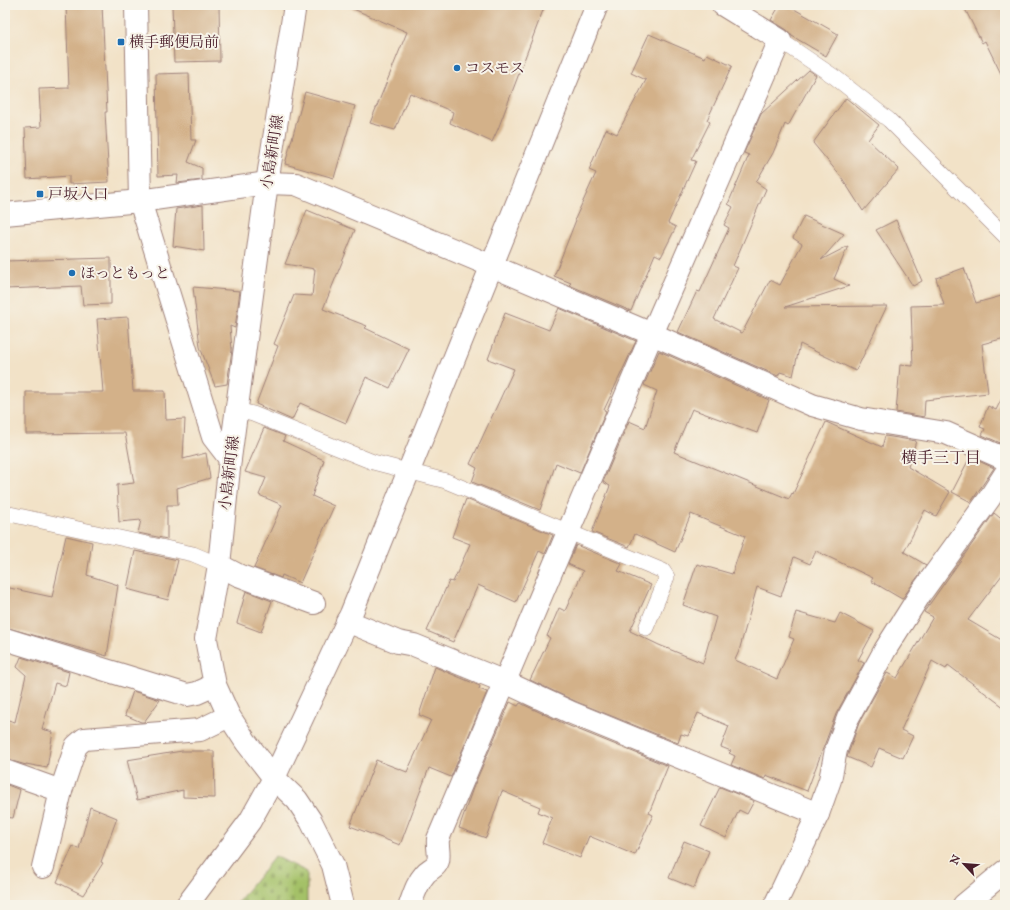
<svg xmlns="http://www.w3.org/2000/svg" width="1010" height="910" font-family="'IM FELL Great Primer','Noto Serif JP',serif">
<defs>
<pattern id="cemetery-stones" width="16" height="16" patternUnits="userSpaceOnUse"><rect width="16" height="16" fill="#a4c168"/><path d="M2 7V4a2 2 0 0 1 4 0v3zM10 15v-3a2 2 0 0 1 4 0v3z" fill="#8fa55a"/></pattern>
</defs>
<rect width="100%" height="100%" fill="#f7f3e8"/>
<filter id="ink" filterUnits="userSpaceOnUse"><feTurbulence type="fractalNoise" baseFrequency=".025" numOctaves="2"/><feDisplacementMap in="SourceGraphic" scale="8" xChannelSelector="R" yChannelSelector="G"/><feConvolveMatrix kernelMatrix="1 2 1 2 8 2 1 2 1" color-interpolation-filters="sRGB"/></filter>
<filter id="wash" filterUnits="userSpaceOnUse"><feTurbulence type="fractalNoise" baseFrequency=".012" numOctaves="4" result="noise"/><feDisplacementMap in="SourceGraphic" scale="16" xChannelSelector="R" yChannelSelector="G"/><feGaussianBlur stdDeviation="0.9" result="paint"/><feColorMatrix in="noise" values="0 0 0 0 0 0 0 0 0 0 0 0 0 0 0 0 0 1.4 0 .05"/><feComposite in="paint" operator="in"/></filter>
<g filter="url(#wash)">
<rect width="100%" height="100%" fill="#f2e2c7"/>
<path fill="url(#cemetery-stones)" stroke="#77704a" d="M275,856l32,16v33h-63l-6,-3z"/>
<g id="blocks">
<g fill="#d3b189">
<path d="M66,5h36l5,107h-2l4,70 -40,2v-8l-42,3 -2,-51 16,-1 -2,-38 30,-1z"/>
<path d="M172,5h47l1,56 -46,1z"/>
<path d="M344,5h201l-47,124 -6,13 -42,-19 3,-11 -43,-19 -15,37 -25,-7 37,-91z"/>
<path d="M780,5h7l51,29 -12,22 -34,-20 -5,-6 -16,-10z"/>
<path d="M963,5h42v77l-20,-41 -3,2z"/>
<path d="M649,34l56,24 2,-4 25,12 -25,54 3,2 -19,38 5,1 -28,62 8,4 -15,30 -6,-3 -24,57 -62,-26 2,-2 -17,-7 22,-56 -1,-1 21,-46 -7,-3 17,-41 11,5 29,-54 -15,-7z"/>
<path d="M809,70l7,5 -28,51 -3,-2 -12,29 -17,29 10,7 -33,77 5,2 -24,51 28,14 28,-53 10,5 22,-41 -9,-6 11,-22 40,18 -23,26 27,-14 -14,33 15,7 -64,21 102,-1 -31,65 -56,-27 -7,32 -13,-4 -2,4 -100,-44 19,-41 3,1 29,-64 -5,-3 9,-18 -5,-3 21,-49 -5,-2 17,-39z"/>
<path d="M189,73l2,67h5l-8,22 14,6v12l-25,3 1,-8 -20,1 -2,-102z"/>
<path d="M305,92l50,14 -21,72 -49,-14z"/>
<path d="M846,98l33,27 -11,15 31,29 -36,42 -21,-33 -29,-35z"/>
<path d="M203,205l1,46 -31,-5 3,-37z"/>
<path d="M307,210l48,20 -32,79 44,17 -2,2 44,21 -19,39 -24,-11 -20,46 -46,-20 -8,17 -36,-16 22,-58 -4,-2 20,-49 18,1 3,-27 -30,-5z"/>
<path d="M896,220l26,61 -9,5 -37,-56z"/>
<path d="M111,258v46l-28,1 -2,-19 -76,3v-28z"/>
<path d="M964,268l12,35 29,-8v43l-23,6 6,49 -63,7 -1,17 -28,-5 4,-47 13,1 -2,-60 33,-1 -8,-27z"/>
<path d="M193,287l47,4 -5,37 -5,-2 2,24 -5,34 -12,2 -15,-39z"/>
<path d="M559,308l77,33 -32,69 2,1 -26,62 -24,-10 -16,47 -68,-28 5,-14 -7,-4 44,-95 -26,-10 17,-46 44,17z"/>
<path d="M128,317l5,74h32l1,29 19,-1 -2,40 23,-6 4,25 -33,10 1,17h-11v34l-29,-6 3,-13 -22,2 -2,-37 17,-2 -9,-50 -99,1v-42h77l-6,-73z"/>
<path d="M659,351l110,49 -12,33 -65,-24 -18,43 115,47 3,-6 1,1 33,-72 56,25 3,-11 31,5 -8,26 42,25 -14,24 -11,-6 -21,42 22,13 -24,34 -31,-18 2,-3 -57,-27 -6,13 -16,-7 -13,39 -24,-9 -18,64 -4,9 42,19 17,-40 -5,-2 7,-25 39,11 5,-10 34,18 -16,29 6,3 -28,51 -29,77 -41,-16 -1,4 -34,-14 4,-9 -6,-3 2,-2 -10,-4 8,-21 -31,-13 -10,23 -7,-2 -3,9 -101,-41 -47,-22 20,-42 -3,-2 12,-28 6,3 18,-40 -15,-7 8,-19 46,19 -4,7 33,14 -21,46 29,14 44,18 13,-46 -33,-12 14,-41 35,10 13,-38 -54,-22 -16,38 -40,-18 -6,13 -37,-15 18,-46 -7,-4 26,-61 16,7 12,-37 -13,-6z"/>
<path d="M1005,392v53l-23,-10 3,-6 -5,-2 8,-21 8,4z"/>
<path d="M264,428l21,8 -2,5 41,19 -12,36 22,10 -34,77 -18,-8 -1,3 -27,-10 28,-63 -23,-10 7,-17 -21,-6z"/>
<path d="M970,457l24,11 -23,34 -19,-10z"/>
<path d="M466,499l87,36 -8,19 -6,-3 -23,51 -38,-17 -25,57 -26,-11 22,-50 4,1 17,-38 -18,-7z"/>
<path d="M994,513l11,9v49l-37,49 37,22v66l-57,-43 -2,4 -14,-8 -31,69 12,6 -10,22 -24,-10 -8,19 -24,-10 12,-34 28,-50 10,5 36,-61 -9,-5z"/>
<path d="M66,536l26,6 -5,33 31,10 -11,71 -102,-29v-40l47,10z"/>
<path d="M135,551l43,9 -10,40 -41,-11z"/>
<path d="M246,591l26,10 -11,31 -24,-9z"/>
<path d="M21,657l48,15 -3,14 -11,-3 -13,46 11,3 -6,36 -21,-4v1l-21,-6v-40l10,3 11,-47 -9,-8z"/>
<path d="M435,667l45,19 -1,3 8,3 -36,85 -22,-9 -29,77 -50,-19 26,-66 31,12 24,-52 -12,-5z"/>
<path d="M133,691l27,9 -16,22h-3l-16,-7z"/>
<path d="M510,702l8,4 2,-3 47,22 101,41 -19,47 4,2 -18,40 -46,-19 -9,22 -38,-15 10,-25 -14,-6 2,-5 -38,-16 -16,47 -27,-10 14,-40z"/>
<path d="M182,751h32l1,47 -32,-1v-7l-46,10 -10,-40z"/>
<path d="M5,784l15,6 -7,28 -8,-1z"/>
<path d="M720,787l34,14 -7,13 -8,-4 -13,28 -25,-12z"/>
<path d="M90,807l27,11 -16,44 2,1 -20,32 -26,-13 16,-36 6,3z"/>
<path d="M684,841l25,10 -15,37 -25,-10z"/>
</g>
</g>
</g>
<g filter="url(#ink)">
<use href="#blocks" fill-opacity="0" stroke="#9e8079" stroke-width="1"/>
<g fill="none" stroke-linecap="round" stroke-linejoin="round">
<defs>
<g id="service">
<path d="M780,40l56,38 53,42 116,116"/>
<path d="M237,410l16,4 120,48 73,19 217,90 4,6 -21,51"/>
<path d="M5,513l188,41 26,11"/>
</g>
<g id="minor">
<path d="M136,5l4,196 73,236 17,22"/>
<path d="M5,214l135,-13 127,-18 29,1 196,82 160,68 160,71 49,14 85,14 59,26"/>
<path d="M219,565l19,10 76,28"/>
<path d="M347,621l51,21 16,3 91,37 67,31 246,101"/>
<path d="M5,639l182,56 10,-2 18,-8"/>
<path d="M5,771l56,20"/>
<path d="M43,867l18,-76 15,-45 8,-7 116,-9 29,-14"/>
<path d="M410,905c4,-11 7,-22 15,-31 4,-5 11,-6 13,-13 2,-6 -1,-15 0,-22l214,-505 128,-294 -57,-35"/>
<path d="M775,905l43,-91 12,-34 6,-30 12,-32 37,-68 36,-57 68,-94 16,-25"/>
<path d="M964,905l41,-34"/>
</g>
<path id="tertiary" d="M187,905l63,-84 24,-43 77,-164 246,-609"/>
<path id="secondary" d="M295,5l-28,178 -37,276 -11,106 -13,74 9,46 14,31 17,26 28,36 23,22 14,21 22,44 10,40"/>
</defs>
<use href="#service" stroke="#9e8079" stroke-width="16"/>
<use href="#minor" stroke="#9e8079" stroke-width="24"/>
<use href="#tertiary" stroke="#9e8079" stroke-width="24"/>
<use href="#secondary" stroke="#9e8079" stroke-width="24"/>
<use href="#service" stroke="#fff" stroke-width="15"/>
<use href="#minor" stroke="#fff" stroke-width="22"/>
<use href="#tertiary" stroke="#fff" stroke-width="22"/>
<use href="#secondary" stroke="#fff" stroke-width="22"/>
</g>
</g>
<g fill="#1f6fb2" stroke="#f7f3e8" stroke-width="1.5">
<rect x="117" y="38" width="8" height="8" rx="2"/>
<circle cx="457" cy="68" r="4"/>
<rect x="36" y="190" width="8" height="8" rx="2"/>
<circle cx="72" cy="273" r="4"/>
</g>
<g text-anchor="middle" stroke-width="4" stroke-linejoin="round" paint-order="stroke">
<g font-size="15" fill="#4a1f2b" stroke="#f7f3e8" text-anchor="start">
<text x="129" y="47">横手郵便局前</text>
<text x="465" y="73">コスモス</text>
<text x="48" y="199">戸坂入口</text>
<text x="80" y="278">ほっともっと</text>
</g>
<g font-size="15" fill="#4a1f2b" stroke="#f7f3e8">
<text transform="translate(272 152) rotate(-81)" y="5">小島新町線</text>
<text transform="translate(229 473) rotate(-83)" y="5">小島新町線</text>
</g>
<g font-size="16" fill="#4a1f2b" stroke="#f7f3e8">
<text x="941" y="463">横手三丁目</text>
</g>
</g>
<rect width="1010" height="910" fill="none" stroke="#f7f3e8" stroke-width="20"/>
<g transform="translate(964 864) rotate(296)" stroke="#f7f3e8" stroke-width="3" paint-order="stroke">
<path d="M0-3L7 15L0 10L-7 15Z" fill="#4a1f2b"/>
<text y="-6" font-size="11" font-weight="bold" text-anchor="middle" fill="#4a1f2b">N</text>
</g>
</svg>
